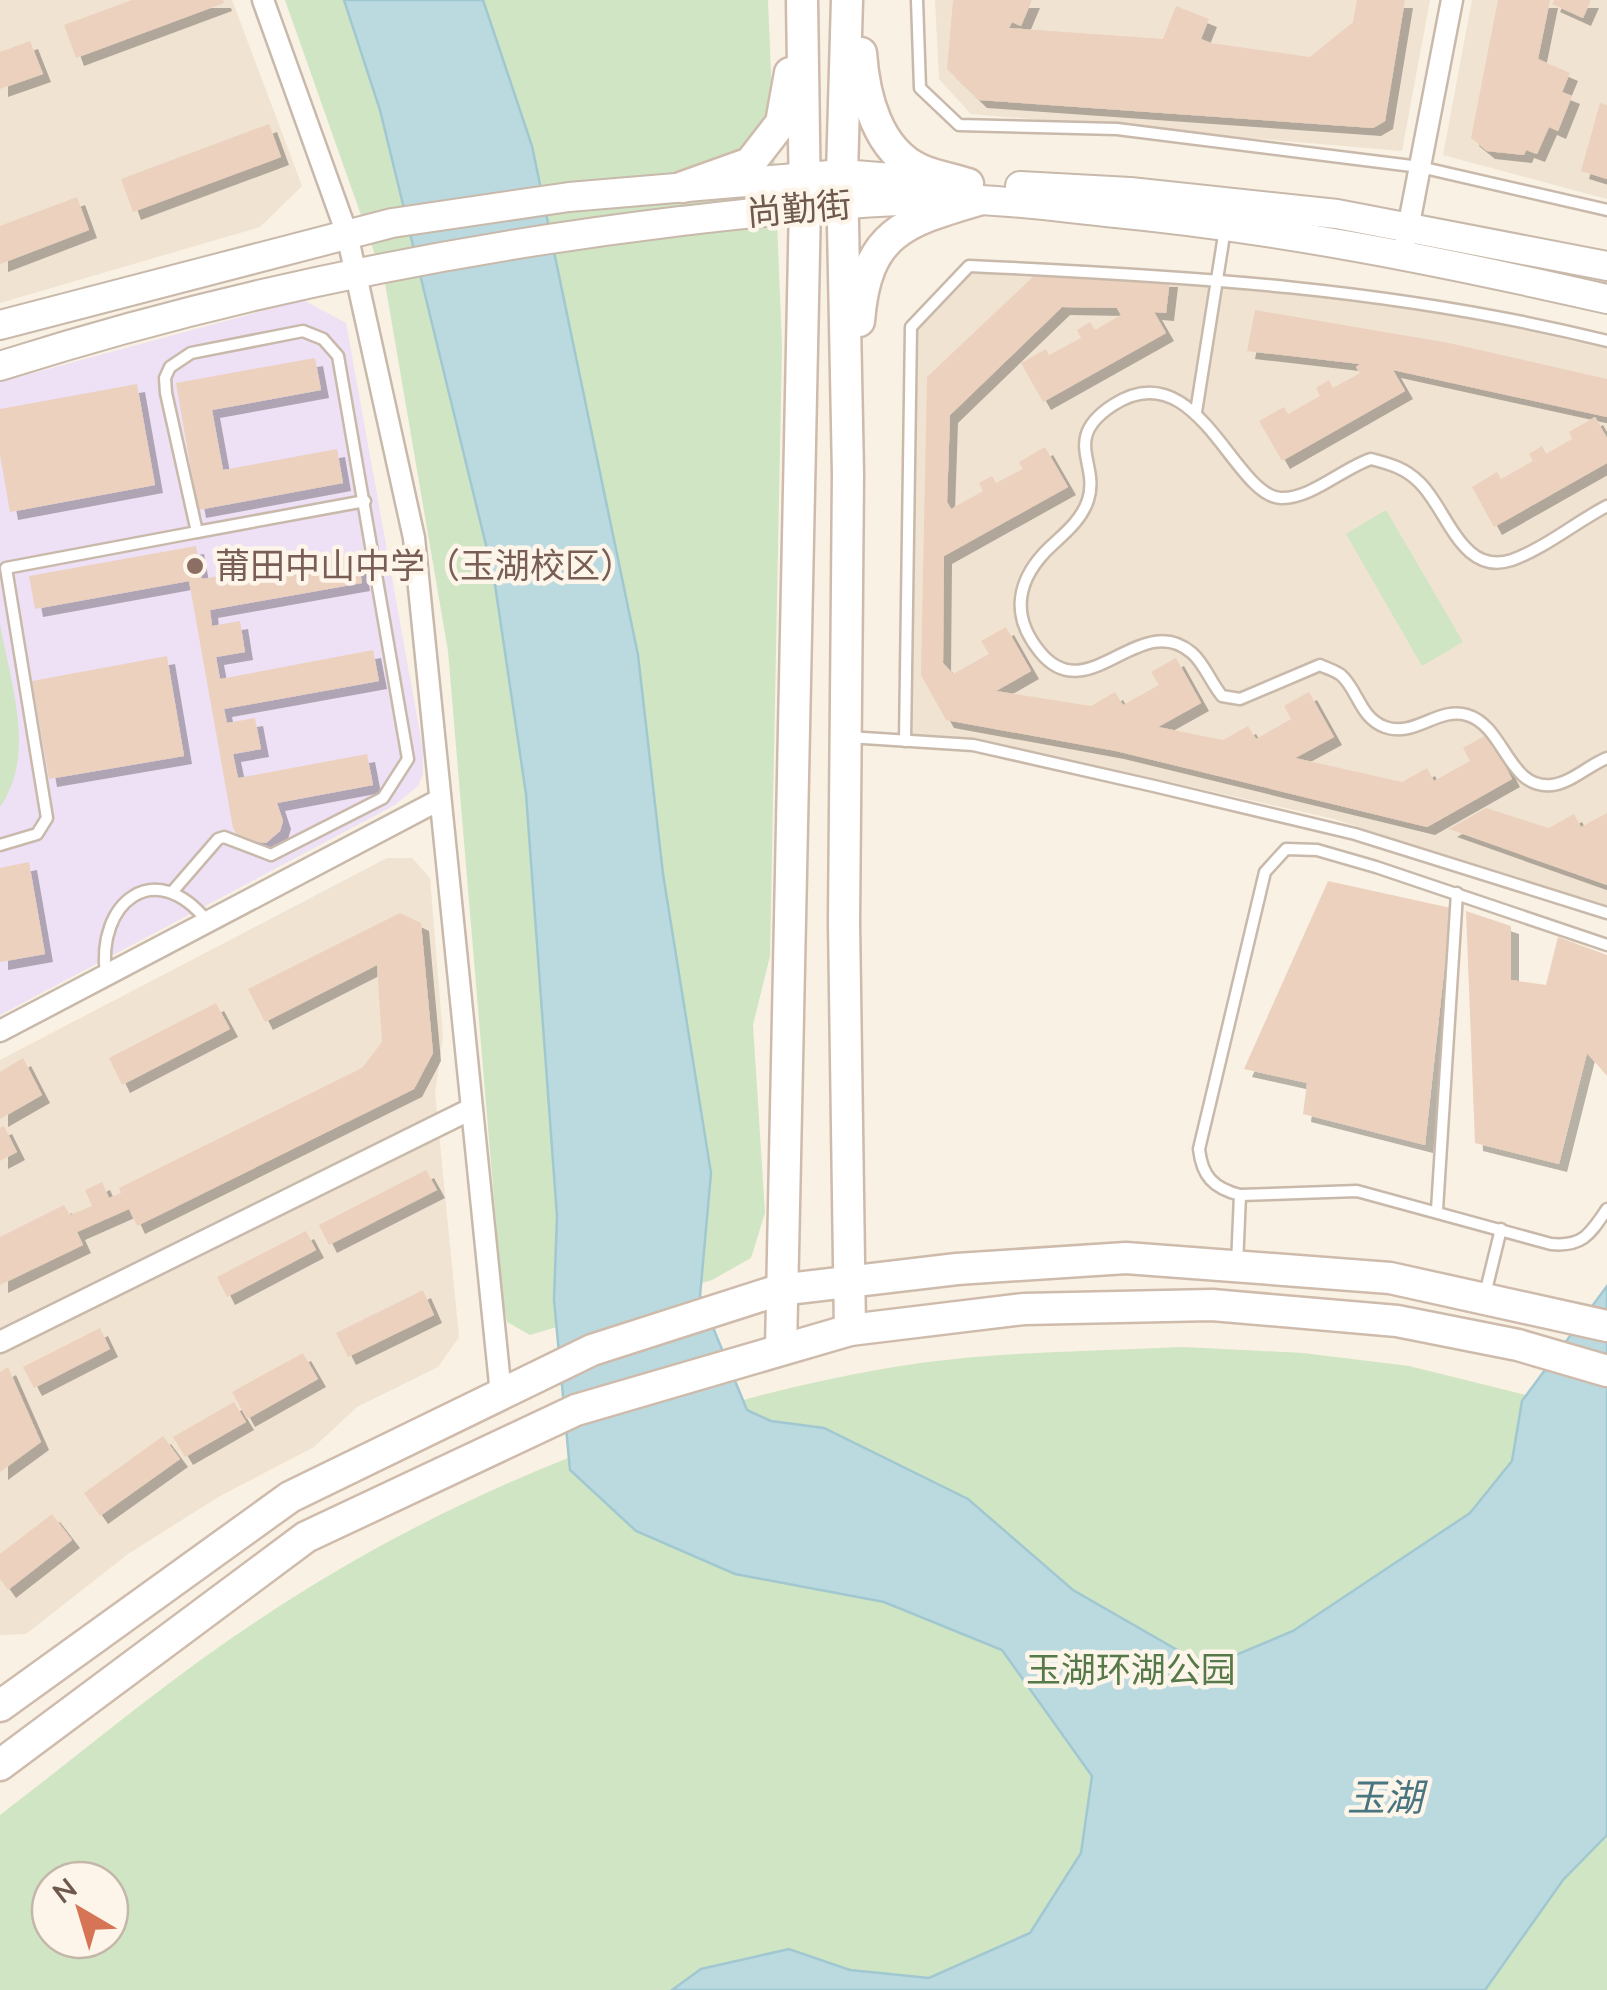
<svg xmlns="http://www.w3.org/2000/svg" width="1607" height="1990" font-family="'Nunito Sans','Noto Sans SC',sans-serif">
<defs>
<filter id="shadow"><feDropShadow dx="8" dy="8" stdDeviation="0" flood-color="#0004"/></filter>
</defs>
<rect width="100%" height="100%" fill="#f9f1e3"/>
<g fill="#f0e3d2">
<path d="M0,0h232l70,186 -42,41 -260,76z"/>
<path d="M935,0h495l-28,151 -431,-37 -32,-35z"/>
<path d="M1472,0h135v199l-164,-44z"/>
<path d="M971,272l243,6 204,28 189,43v559l-273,-89 -359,-81 -66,-2 6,-407z"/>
<path d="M387,858h25l18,20 13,159 -8,56 24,244 -21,30 -81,40 -43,40 -94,49 -92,58 -102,80 -26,1v-575z"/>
</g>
<path fill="#eee0f5" d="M303,300l43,23 77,427v24l-5,12 -23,19 -395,210v-633z"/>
<g fill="#d0e5c3" fill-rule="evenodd">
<path d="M285,0h483l14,345 -12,611 -17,69 12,188 -14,45 -39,22 -182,55 -23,-13 -5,-28 -54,-643 -63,-368z"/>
<path d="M1386,510l77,132 -41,24 -76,-132z"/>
<path d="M0,624c10,58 37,130 0,183z"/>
<path d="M1183,1347l120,6 106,13 198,49v575h-1607v-175c84,-64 166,-134 254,-192 190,-128 409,-216 634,-255 97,-17 197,-16 295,-21zM50,1880h60v60h-60z"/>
</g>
<path fill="#badae0" stroke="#a1c8d1" stroke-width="2.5" d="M344,0h139l49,146 106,509 25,219 48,299 -11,123 47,114 24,11 53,7 144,71 105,91 134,77 86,-36 177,-118 42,-52 10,-60 85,-115v549l-44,45 -78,110h-813l29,-21 88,-20 61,21 79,8 101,-45 51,-80 11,-77 -90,-126 -118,-48 -149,-28 -99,-43 -66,-61 -16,-170 3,-84 -31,-422 -32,-216 -114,-468z"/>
<g fill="#ecd1be" filter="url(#shadow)">
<path d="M132,0h91l1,3 -148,55 -12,-33z"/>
<path d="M953,0h79l-11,26 -9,-4 -3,6 154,11 13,-33 33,13 -8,20 10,4 99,14 43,-35 4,-22h48l-20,121 -12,7 -394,-28 -32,-31z"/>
<path d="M1498,0h52l-12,59 32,14 -8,19 10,4 -14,35 -9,-4 -12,27 -11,-4 -2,5 -37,-4 -16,-13z"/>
<path d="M1554,0h37l-8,18 -31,-14z"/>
<path d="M30,41l13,33 -43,15v-37z"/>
<path d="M1600,103l7,2v74l-26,-8z"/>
<path d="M269,124l12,33 -148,55 -12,-33z"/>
<path d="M77,197l12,33 -89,34v-38z"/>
<path d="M1035,275l135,4 -4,34 -12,-1 12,21 -123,69 -22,-39 25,-14 3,6 32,-17 -4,-8 13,-8 5,8 26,-15 -4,-7 -55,-1 -112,108 -3,87 4,7 32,-18 -4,-8 13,-7 4,7 27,-14 -4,-7 26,-15 23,40 -124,69 -1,107 10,11 36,-20 -8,-13 25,-14 25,44 -35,20 95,15 24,-14 8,13 36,-20 -8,-13 25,-14 25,45 -43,24 65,13 25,-14 8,13 35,-20 -7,-13 25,-14 25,45 -39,21 107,24 25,-14 7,13 36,-20 -7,-13 25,-14 24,45 -85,48 -311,-76 -170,-31 -25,-45 6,-298z"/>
<path d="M1255,310l194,33 158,36v38l-214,-47 12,21 -123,70 -23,-40 25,-14 4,7 32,-18 -4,-8 13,-8 4,8 27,-15 -4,-6 4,-3 -113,-13z"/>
<path d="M315,358l6,32 -109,20 11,60 114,-21 6,34 -145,27 -22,-127z"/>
<path d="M137,384l18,101 -145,27 -10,-57v-46z"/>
<path d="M1595,417l12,21v25l-113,64 -22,-40 25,-15 4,7 32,-18 -4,-7 13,-8 4,8 26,-15 -3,-7z"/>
<path d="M196,546l6,33 155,-27 5,31 -152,27 2,16 28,-5 5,31 -29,5 4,22 153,-29 6,31 -155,28 3,14 28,-5 6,31 -28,5 5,24 129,-24 6,31 -96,18 6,18 -3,10 -14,12 -26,-3 -7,-12 -44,-247 -154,28 -6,-33z"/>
<path d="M167,656l17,100 -135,23 -17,-98z"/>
<path d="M1486,808l63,20 25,-14 7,13 26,-14v72l-158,-56z"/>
<path d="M29,862l16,92 -45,8v-94z"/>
<path d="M1328,881l123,27 -26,237 -122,-31 4,-31 -63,-14z"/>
<path d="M1466,911l45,15v54l35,5 12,-48 49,18v121l-20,-23 -28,111 -84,-21z"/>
<path d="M400,913l21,10 12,130 -19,36 -277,137 -8,-17 -52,23 6,13 -83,40v-48l64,-32 6,10 22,-9 -7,-16 17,-8 7,16 12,-5 -2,-5 243,-120 20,-26 -5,-77 -112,57 -17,-33z"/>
<path d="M216,1003l14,26 -108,56 -13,-27z"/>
<path d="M23,1058l19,37 -42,24v-47z"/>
<path d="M4,1126l13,26 -17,9v-33z"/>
<path d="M426,1170l11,20 -108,55 -10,-20z"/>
<path d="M306,1231l10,19 -89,47 -10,-20z"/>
<path d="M423,1290l11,25 -86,42 -12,-24z"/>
<path d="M100,1328l10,21 -76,39 -11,-21z"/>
<path d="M303,1353l15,26 -71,40 -15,-27z"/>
<path d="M8,1367l33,75 -41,30v-100z"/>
<path d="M234,1402l12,20 -61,35 -12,-20z"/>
<path d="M163,1436l17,23 -80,57 -16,-23z"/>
<path d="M52,1514l20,26 -64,50 -8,-11v-25z"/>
</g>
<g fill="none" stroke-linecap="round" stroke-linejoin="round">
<defs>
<g id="service">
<path d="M917,0l3,88 39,37 158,4 303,38 187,43"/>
<path d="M1196,412l29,-183"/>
<path d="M1607,506c-31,16 -62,42 -95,54 -51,17 -65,-52 -93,-78 -14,-14 -29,-18 -48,-23 -28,9 -60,40 -90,39 -47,-1 -84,-148 -168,-93 -52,34 -13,58 -25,95 -7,22 -27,36 -43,52 -30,32 -33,66 -5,100 48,59 100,-44 152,1 12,10 19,30 30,43l18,3 80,-34c6,3 16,6 21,10 17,15 19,43 44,52 29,11 54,-21 82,-12 38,11 41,75 85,70 19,-2 37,-20 55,-27"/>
<path d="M848,737l125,8 181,41 201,48 252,79"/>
<path d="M905,741l6,-414 58,-61c218,10 426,22 638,75"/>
<path d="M0,845l37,-11 10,-16 -41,-250 191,-36"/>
<path d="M173,891l45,-52 6,-2 47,18 112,-57 25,-39 -70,-403 -15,-17 -20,-8 -112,22 -21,14 -5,11 1,15 31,139 168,-31"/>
<path d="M1607,945l-231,-78 -59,-17 -31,-1 -21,23 -66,277c3,27 14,39 41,46l117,-4 194,53c32,3 39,-10 56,-35"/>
<path d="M106,975c-10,-73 49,-119 101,-54"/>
<path d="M1437,1210l20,-317"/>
<path d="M1237,1265l3,-70"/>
<path d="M1485,1294l16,-65"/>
</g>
<g id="minor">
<path d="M263,0l84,234 67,304 87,856"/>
<path d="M1406,239l46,-239"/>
<path d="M0,1031l439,-231"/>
<path d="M0,1342l469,-232"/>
</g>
<g id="tertiary">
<path d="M1020,186l110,6 207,22 270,52"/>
<path d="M0,325l392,-102 177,-26 273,-23 100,8"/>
<path d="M0,366c223,-71 449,-117 681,-145 98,-11 195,-23 294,-21 44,1 88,8 131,12 170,16 334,49 501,87"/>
</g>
<g id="secondary">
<path d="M847,0l-5,174 6,300 -4,448 6,408"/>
<path d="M861,53c3,42 16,98 60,117 14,6 31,9 47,14"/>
<path d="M683,187l67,-24 31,-40 9,-50"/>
<path d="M859,321c7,-88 44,-99 119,-121"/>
<path d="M781,1349l24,-1145 -3,-204"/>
<path d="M0,1706l290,-209 302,-147 187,-60 178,-21 169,-11 264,20 217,48"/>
<path d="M0,1765l306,-228 270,-127 274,-80 174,-21 188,-4 185,16 121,24 89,26"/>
</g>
</defs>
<use href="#service" stroke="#c8b9ab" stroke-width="15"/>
<use href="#minor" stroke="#c8b9ab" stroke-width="25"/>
<use href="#tertiary" stroke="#c8b9ab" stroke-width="32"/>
<use href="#secondary" stroke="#cebbac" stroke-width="35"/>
<use href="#service" stroke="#fff" stroke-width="10"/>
<use href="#minor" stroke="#fff" stroke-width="20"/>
<use href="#tertiary" stroke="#fff" stroke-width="28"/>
<use href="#secondary" stroke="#fff" stroke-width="30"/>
</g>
<circle fill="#8d6e63" stroke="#fdf5e9" stroke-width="4" cx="195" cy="566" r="10"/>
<g text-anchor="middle" stroke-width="9" stroke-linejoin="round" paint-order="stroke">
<g font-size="35" fill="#6e594c" stroke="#fdf5e9">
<text transform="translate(799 209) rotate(-5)" y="12">尚勤街</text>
</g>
<g font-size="35" fill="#785e54" stroke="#fdf5e9" text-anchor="start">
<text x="215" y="578">莆田中山中学（玉湖校区）</text>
</g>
<g font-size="35" fill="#557948" stroke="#fdf5e9">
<text x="1131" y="1682">玉湖环湖公园</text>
</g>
<g font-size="38" font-style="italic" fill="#487580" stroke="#fdf5e9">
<text x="1385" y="1811">玉湖</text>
</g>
</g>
<g transform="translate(80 1910) rotate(322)"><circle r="48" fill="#fdf5e9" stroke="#c4b7aa" stroke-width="2.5"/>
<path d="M0-8L18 38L0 25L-18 38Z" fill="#d67555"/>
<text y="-15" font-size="28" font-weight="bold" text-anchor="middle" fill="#6e594c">N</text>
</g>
</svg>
